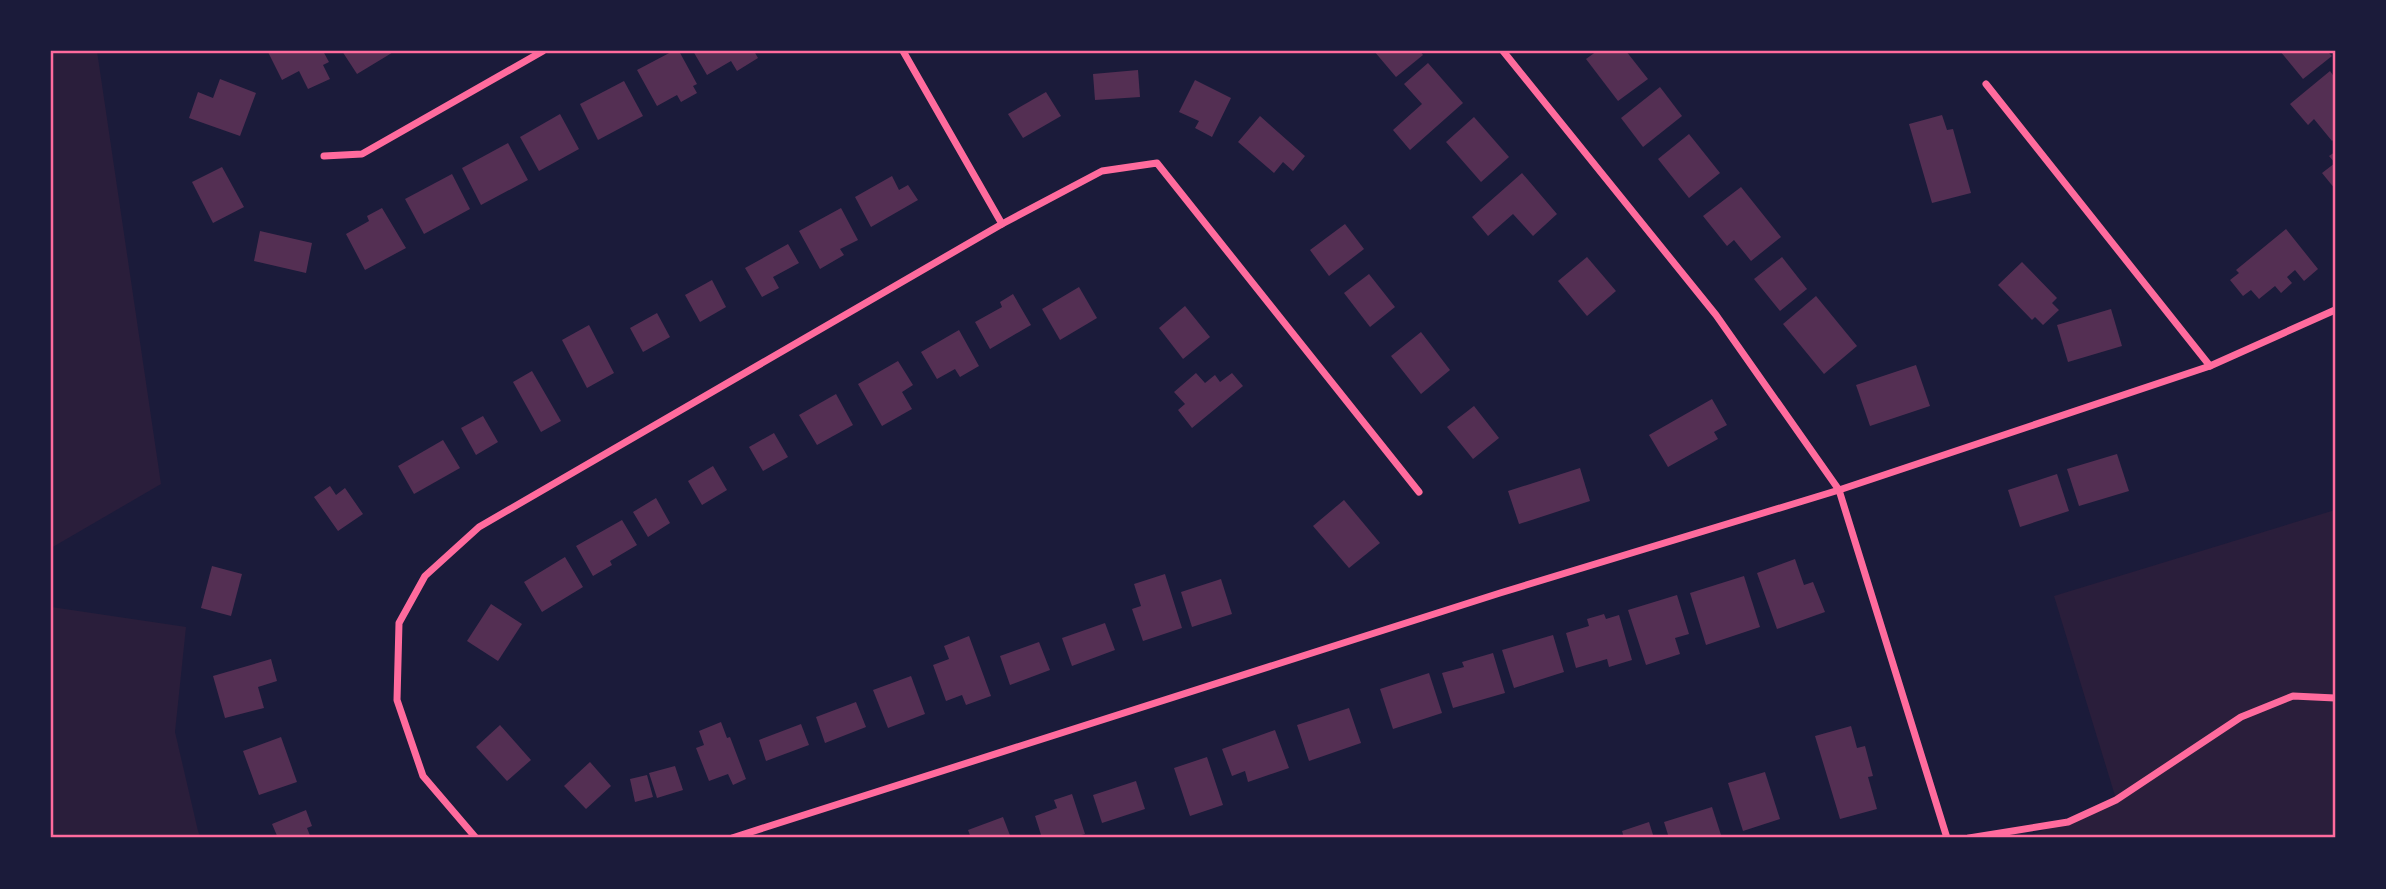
<svg xmlns="http://www.w3.org/2000/svg" width="2386" height="889" font-family="'Fira Sans',sans-serif">
<rect width="100%" height="100%" fill="#1b1b3a"/>
<g fill="#2a1e3b">
<path d="M51,51h46l64,433 -110,64z"/>
<path d="M2335,510v328h-310l91,-39 -62,-203z"/>
<path d="M51,607l135,20 -11,105 23,99 3,7h-150z"/>
</g>
<g fill="#542f53">
<path d="M270,51h53l6,11 -6,3 7,14 -22,10 -9,-18 -17,9 -14,-28z"/>
<path d="M342,51h53l-38,23z"/>
<path d="M673,51h6l18,33 -4,2 4,7 -16,9 -4,-7 -20,11 -20,-36z"/>
<path d="M693,51h61l4,7 -21,13 -6,-10 -24,14z"/>
<path d="M1374,51h46l3,4 -27,22z"/>
<path d="M1597,51h29l22,28 -30,22 -32,-42z"/>
<path d="M2280,51h47l5,5 -29,23z"/>
<path d="M1428,63l35,40 -53,47 -17,-20 29,-26 -18,-20z"/>
<path d="M1138,70l2,27 -45,3 -2,-26z"/>
<path d="M2330,71l5,7v60l-3,3 -18,-22 -6,6 -18,-21z"/>
<path d="M220,79l36,14 -16,43 -51,-18 9,-26 15,6z"/>
<path d="M1195,80l36,18 -19,39 -17,-9 4,-7 -20,-9z"/>
<path d="M624,81l19,35 -45,24 -18,-36z"/>
<path d="M1660,87l22,29 -39,31 -22,-29z"/>
<path d="M1046,92l15,24 -38,22 -15,-24z"/>
<path d="M560,114l19,35 -40,22 -19,-34z"/>
<path d="M1942,115l5,15 6,-1 18,64 -39,10 -23,-79z"/>
<path d="M1260,116l45,40 -12,15 -10,-9 -9,11 -36,-31z"/>
<path d="M1474,117l35,40 -28,25 -35,-40z"/>
<path d="M1689,134l31,39 -31,25 -31,-39z"/>
<path d="M508,143l20,37 -47,25 -19,-37z"/>
<path d="M2335,152v37l-13,-16 13,-10 -6,-7z"/>
<path d="M222,167l22,40 -31,16 -21,-41z"/>
<path d="M1522,173l35,41 -24,22 -20,-22 -25,22 -16,-19z"/>
<path d="M452,174l18,35 -46,25 -19,-35z"/>
<path d="M892,176l7,14 9,-5 10,15 -47,27 -16,-30z"/>
<path d="M1741,187l40,50 -30,24 -17,-21 -7,6 -24,-30z"/>
<path d="M382,208l24,40 -41,22 -19,-36 23,-13 -2,-5z"/>
<path d="M841,208l17,32 -18,9 4,6 -24,14 -21,-38z"/>
<path d="M1345,224l19,25 -35,27 -19,-26z"/>
<path d="M2286,229l32,40 -14,12 -9,-11 -8,7 5,6 -11,10 -6,-7 -16,13 -8,-9 -8,6 -13,-16 9,-7 -3,-3z"/>
<path d="M260,231l52,12 -6,30 -52,-12z"/>
<path d="M788,244l11,19 -26,14 6,11 -17,9 -17,-29z"/>
<path d="M1587,257l29,34 -29,25 -29,-35z"/>
<path d="M1782,257l25,32 -27,22 -26,-32z"/>
<path d="M2022,262l35,36 -5,5 7,7 -16,15 -8,-8 -3,3 -34,-35z"/>
<path d="M1369,274l26,33 -25,20 -26,-34z"/>
<path d="M712,280l14,27 -26,15 -15,-27z"/>
<path d="M1079,287l18,31 -37,22 -18,-31z"/>
<path d="M1013,294l18,31 -41,24 -15,-27 27,-15 -2,-5z"/>
<path d="M1816,296l41,50 -33,28 -41,-50z"/>
<path d="M1185,306l25,31 -27,22 -24,-31z"/>
<path d="M2111,309l11,37 -54,16 -11,-37z"/>
<path d="M657,313l13,24 -27,15 -13,-24z"/>
<path d="M589,325l25,48 -27,15 -25,-48z"/>
<path d="M959,330l20,36 -19,11 -5,-8 -18,10 -16,-27z"/>
<path d="M1421,332l29,38 -29,24 -30,-38z"/>
<path d="M898,361l15,24 -11,7 10,17 -30,17 -24,-42z"/>
<path d="M1916,365l14,41 -60,20 -14,-41z"/>
<path d="M532,371l29,50 -20,11 -28,-50z"/>
<path d="M1196,373l9,10 10,-8 5,7 12,-9 11,13 -51,42 -14,-18 7,-6 -11,-12z"/>
<path d="M836,394l17,31 -36,20 -18,-30z"/>
<path d="M1712,399l15,26 -13,7 4,7 -50,28 -19,-32z"/>
<path d="M1474,406l25,32 -26,21 -26,-32z"/>
<path d="M483,416l15,26 -22,13 -15,-27z"/>
<path d="M774,433l14,24 -25,14 -14,-24z"/>
<path d="M443,440l17,28 -46,26 -16,-28z"/>
<path d="M2117,454l12,37 -50,15 -12,-37z"/>
<path d="M713,466l14,24 -25,15 -14,-24z"/>
<path d="M1580,468l10,33 -71,23 -11,-33z"/>
<path d="M2057,474l12,37 -49,16 -12,-37z"/>
<path d="M330,486l6,9 9,-7 18,26 -25,17 -24,-34z"/>
<path d="M656,498l14,25 -22,14 -15,-25z"/>
<path d="M1344,500l36,43 -31,25 -36,-42z"/>
<path d="M622,520l15,25 -27,16 2,4 -19,11 -17,-30z"/>
<path d="M565,557l18,30 -41,25 -18,-30z"/>
<path d="M1795,559l9,26 9,-3 12,30 -48,17 -20,-56z"/>
<path d="M212,566l30,8 -11,42 -30,-8z"/>
<path d="M1165,574l17,54 -39,13 -11,-32 9,-3 -7,-22z"/>
<path d="M1744,576l16,51 -54,18 -16,-52z"/>
<path d="M1221,579l11,35 -40,13 -11,-35z"/>
<path d="M1677,595l12,39 -14,4 5,16 -34,11 -18,-55z"/>
<path d="M491,604l31,20 -24,37 -31,-20z"/>
<path d="M1604,614l2,5 13,-4 13,45 -23,7 -2,-8 -31,9 -10,-35 23,-7 -2,-7z"/>
<path d="M1105,623l10,27 -43,16 -10,-28z"/>
<path d="M1553,635l11,37 -50,16 -12,-38z"/>
<path d="M969,636l22,60 -25,9 -4,-10 -16,6 -13,-36 16,-6 -5,-13z"/>
<path d="M1039,642l11,28 -40,15 -10,-29z"/>
<path d="M1493,653l12,40 -52,15 -11,-35 22,-6 -2,-5z"/>
<path d="M271,659l6,22 -19,6 6,21 -39,10 -12,-42z"/>
<path d="M1429,673l13,40 -49,16 -13,-40z"/>
<path d="M911,676l14,38 -37,14 -15,-38z"/>
<path d="M856,702l10,25 -41,16 -9,-26z"/>
<path d="M1349,708l12,35 -52,18 -12,-36z"/>
<path d="M721,722l6,16 3,-1 16,42 -13,6 -5,-11 -19,7 -13,-33 8,-3 -5,-14z"/>
<path d="M801,724l8,21 -43,16 -7,-21z"/>
<path d="M500,725l31,35 -24,21 -31,-34z"/>
<path d="M1851,726l6,22 8,-2 8,30 -5,1 9,32 -37,10 -25,-83z"/>
<path d="M1275,730l14,38 -41,14 -3,-11 -13,5 -10,-27z"/>
<path d="M281,737l16,45 -38,13 -16,-44z"/>
<path d="M1207,757l16,48 -33,11 -16,-48z"/>
<path d="M590,762l21,24 -25,23 -22,-23z"/>
<path d="M675,766l8,24 -26,8 -8,-25z"/>
<path d="M1765,772l15,47 -37,12 -15,-48z"/>
<path d="M647,775l6,22 -18,5 -5,-23z"/>
<path d="M1136,781l9,28 -43,14 -9,-28z"/>
<path d="M1072,794l13,40 -15,4h-28l-7,-22 22,-8 -3,-8z"/>
<path d="M1712,807l10,31h-53l-5,-16z"/>
<path d="M306,810l6,16 -5,2 4,10h-33l-6,-14z"/>
<path d="M1003,817l8,21h-40l-3,-8z"/>
<path d="M1649,822l5,16h-30l-2,-7z"/>
</g>
<g fill="none" stroke-linecap="round" stroke-linejoin="round">
<g stroke="#ff6b9d" stroke-width="7">
<path d="M903,51l99,173"/>
<path d="M1503,51l213,264 123,175 108,348"/>
<path d="M1986,84l224,282"/>
<path d="M324,156l38,-2 181,-103"/>
<path d="M476,838l-53,-62 -26,-76 2,-77 26,-47 54,-49 523,-303 100,-53 55,-8 262,329"/>
<path d="M732,838l768,-245 339,-103 371,-124 125,-56"/>
<path d="M1969,838l99,-16 48,-22 125,-83 52,-21 42,2"/>
</g>
</g>
<rect width="2386" height="889" fill="none" stroke="#1b1b3a" stroke-width="105"/>
<rect x="52" y="52" width="2282" height="784" fill="none" stroke="#ff6b9d" stroke-width="2.5"/>
</svg>
